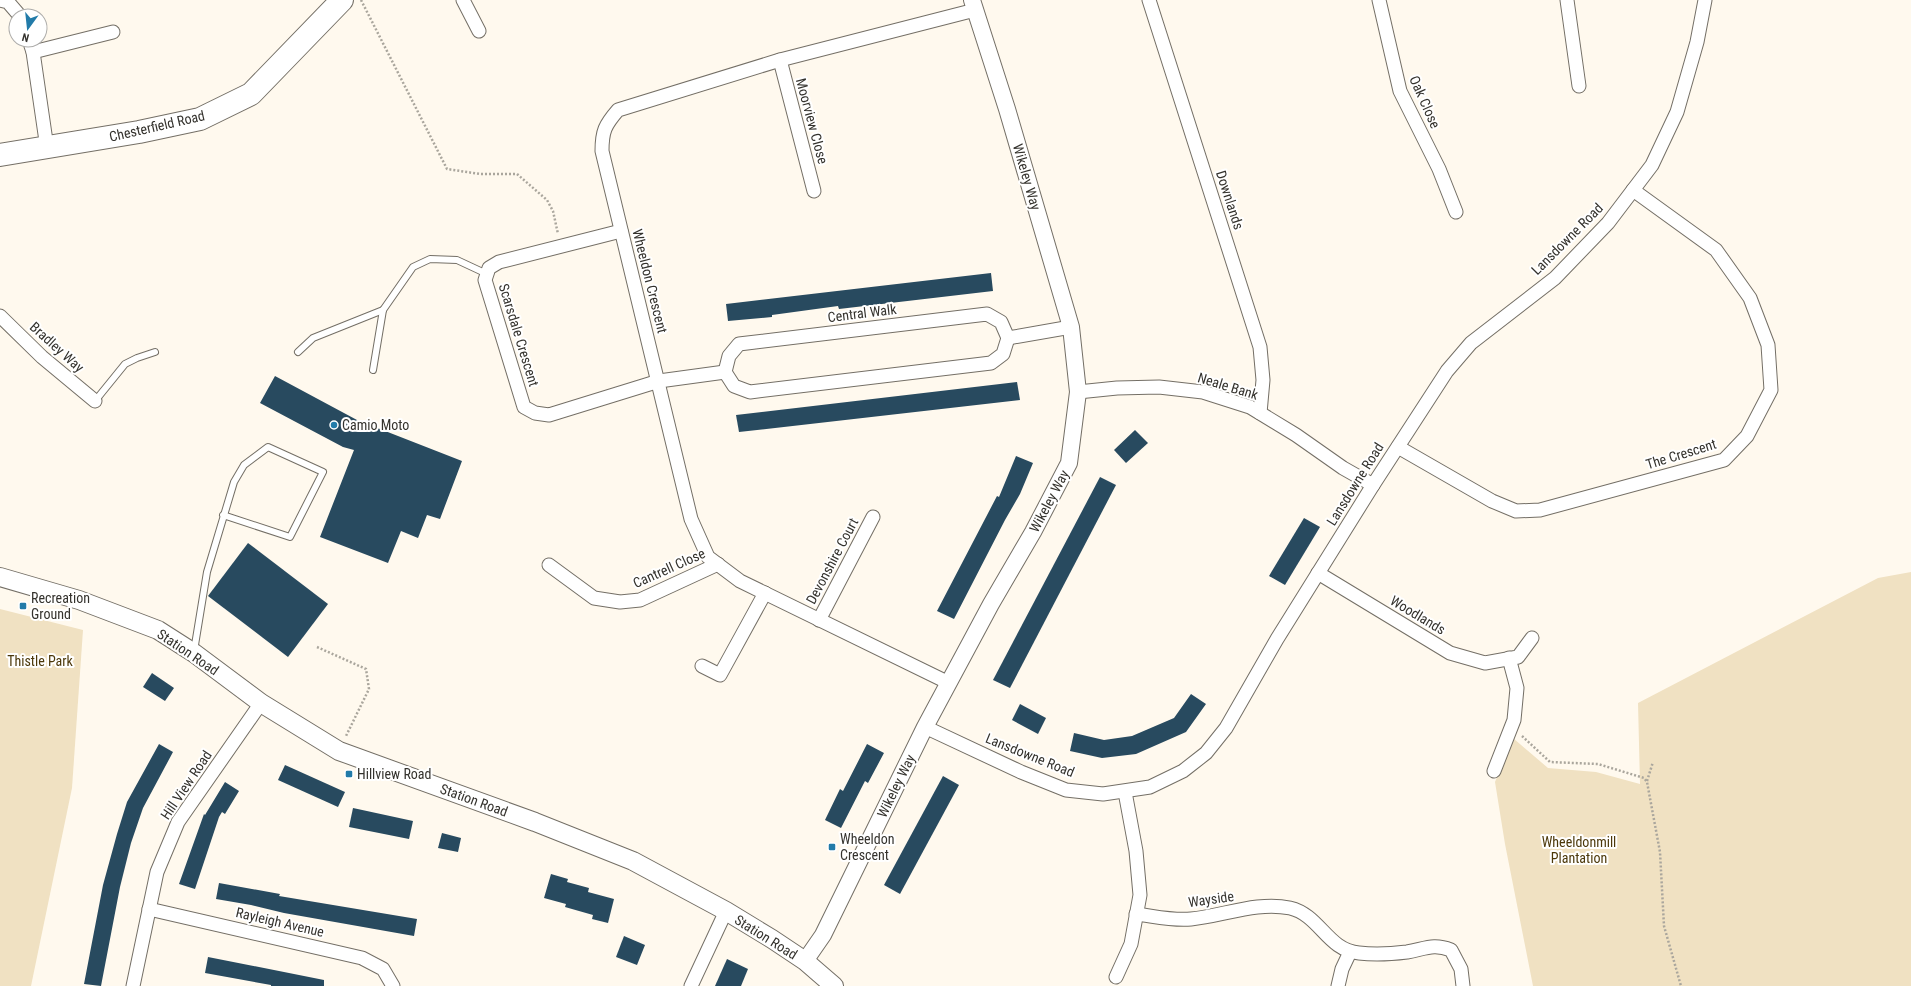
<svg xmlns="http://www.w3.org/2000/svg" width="1911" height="986" font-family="'Roboto Condensed',sans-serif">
<rect width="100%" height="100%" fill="#fff9ee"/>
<g fill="#f0e1c2">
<path d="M1911,572v414h-378l-28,-142 -10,-62 18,-44 35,30 48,4 44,12 -2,-81 240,-125z"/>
<path d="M0,609l83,21 -11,158 -41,198h-31z"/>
</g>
<g fill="#284a5f">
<path d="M991,273l2,18 -154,18 -1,-3 -66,9v2l-44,4 -2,-17z"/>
<path d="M275,376l82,44 105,41 -22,58 -13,-4 -9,23 -17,-7 -13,32 -68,-26 34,-87 -11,-3 -83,-44z"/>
<path d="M1017,382l3,18 -281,32 -3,-17z"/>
<path d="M1135,430l13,13 -22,20 -12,-13z"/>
<path d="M1016,456l17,7 -13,31 -15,26 -51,99 -17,-8 60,-115 2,1z"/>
<path d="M1100,477l16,8 -106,203 -17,-8z"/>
<path d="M1304,518l16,9 -35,58 -16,-9z"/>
<path d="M248,543l80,61 -40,53 -80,-61z"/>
<path d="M152,673l22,15 -9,13 -22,-14z"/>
<path d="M1191,694l15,10 -20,28 -50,22 -34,4 -32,-7 4,-18 30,7 28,-4 42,-18z"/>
<path d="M1020,704l26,14 -8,16 -26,-14z"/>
<path d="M159,744l14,8 -30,56 -12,35 -11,44 -19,99 -17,-2 19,-99 14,-51 10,-32z"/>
<path d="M867,744l17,9 -16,30 -3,-2 -24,47 -16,-8 15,-31 3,2z"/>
<path d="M285,765l60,27 -7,15 -60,-27z"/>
<path d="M943,776l16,9 -59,109 -16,-9z"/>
<path d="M225,782l14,9 -14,23 -3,-2 -3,5 -24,72 -16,-5 25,-70 1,1z"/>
<path d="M353,808l60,13 -4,18 -60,-12z"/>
<path d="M442,833l19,5 -3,14 -20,-4z"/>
<path d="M551,874l17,5 -1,3 22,6 -1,4 26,7 -6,24 -16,-4 1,-4 -28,-8 1,-3 -22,-6z"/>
<path d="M219,883l61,11 -1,2 138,23 -3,17 -130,-23 -33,-8 -35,-6z"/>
<path d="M624,936l21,9 -8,20 -21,-8z"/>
<path d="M208,957l116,23v6h-53v-1l-66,-12z"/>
<path d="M727,959l21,10 -7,17h-26z"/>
</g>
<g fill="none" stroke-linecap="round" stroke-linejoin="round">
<defs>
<g id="service">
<path d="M298,352l15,-14 70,-28"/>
<path d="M373,370l10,-60 30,-43 17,-8 27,1 30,14"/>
<path d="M95,401l30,-37 12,-6 18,-6"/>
<path d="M194,651l13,-79 27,-90 10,-17 24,-18 55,25 -33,65 -67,-22"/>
</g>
<g id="minor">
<path d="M0,0l8,2 12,14"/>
<path d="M463,0l16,31"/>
<path d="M1149,0l111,347 3,33 -3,33"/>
<path d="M1379,0l21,91 39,78 17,43"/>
<path d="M1567,0l12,86"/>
<path d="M29,40l4,12 14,96"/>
<path d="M33,52l80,-20"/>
<path d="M780,60l34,131"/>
<path d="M621,231l-122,31 -10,6 -4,12 39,127 11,6 14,2 110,-34 66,-9"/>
<path d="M987,314l14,8 7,16 -5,16 -12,9 -241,29 -16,-6 -9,-14 4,-16 10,-12z"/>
<path d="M0,316l42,41 53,44"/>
<path d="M1008,338l63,-11"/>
<path d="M1078,392l39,-4 42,-1 44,5 47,15 46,28 47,33 30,17"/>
<path d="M1398,447l94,54 24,10 24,-1 184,-50 23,-24 24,-46 -3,-45 -18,-47 -34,-48 -83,-60"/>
<path d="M549,565l45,33 26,4 20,-2 78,-36"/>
<path d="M1318,573l132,80 35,10 33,-6 14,-19"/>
<path d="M819,620l54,-103"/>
<path d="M702,666l18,9 45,-82"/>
<path d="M949,683l-209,-102 -32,-24 -17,-38 -89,-368c0,-20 3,-26 16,-41l162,-50 195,-50"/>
<path d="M925,727l96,45 45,18 37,4 47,-7 33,-16 23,-18 20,-25 51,-89 96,-154 74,-114 24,-28 84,-65 53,-55 44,-58 25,-53 20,-70 8,-42"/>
<path d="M1494,771l20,-51 3,-32 -8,-30"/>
<path d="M149,909l213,49 21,11 10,17"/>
<path d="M1136,914c17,2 37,7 55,5 32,-3 66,-18 99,-11 30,7 37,42 69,45 16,2 32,1 48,-1 18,-3 26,-9 44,-2l10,19 2,17"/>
<path d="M1116,977l15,-33 9,-49 -4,-44 -11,-59"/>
<path d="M133,986l24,-114 21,-50 83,-119"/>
<path d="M691,986l35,-75"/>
<path d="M1338,986l4,-17 8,-17"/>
</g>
<path id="tertiary" d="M805,961l18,-26 102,-208 66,-123 42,-72 36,-69 9,-71 -7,-65 -64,-218 -35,-109"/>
<path id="secondary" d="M0,577l79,23 79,30 36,23 67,50 78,48 196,71 98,39 93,50 46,28 33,22 29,25"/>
<path id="trunk" d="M0,155l139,-23 61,-13 51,-25 91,-94"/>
</defs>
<use href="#service" stroke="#746f66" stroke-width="8"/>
<use href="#minor" stroke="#746f66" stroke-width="15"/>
<use href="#tertiary" stroke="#746f66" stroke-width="18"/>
<use href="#secondary" stroke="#746f66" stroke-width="20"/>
<use href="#trunk" stroke="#746f66" stroke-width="24"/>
<g stroke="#aaa69d" stroke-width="2.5" stroke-dasharray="2 2" stroke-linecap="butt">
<path d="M361,0l86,169 33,5h37l30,26 6,11 5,23"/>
<path d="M317,647l49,22 3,20 -23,47"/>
<path d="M1522,736l28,26 48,2 46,14 3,4 13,70 4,74 17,60"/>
<path d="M1647,781l6,-19"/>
</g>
<use href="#service" stroke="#fff" stroke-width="6"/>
<use href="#minor" stroke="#fff" stroke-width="13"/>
<use href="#tertiary" stroke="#fff" stroke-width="16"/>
<use href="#secondary" stroke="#fff" stroke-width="18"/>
<use href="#trunk" stroke="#fff" stroke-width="22"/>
</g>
<g fill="#227ba9" stroke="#fff" stroke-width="1.5">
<circle cx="334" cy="425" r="4"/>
<rect x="19" y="602" width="8" height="8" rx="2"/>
<rect x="345" y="770" width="8" height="8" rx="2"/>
<rect x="828" y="843" width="8" height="8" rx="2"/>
</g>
<g text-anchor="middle" stroke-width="4" stroke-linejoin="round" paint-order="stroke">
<g font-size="14" fill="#34322d" stroke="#fff">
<text transform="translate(1425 102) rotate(66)" y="5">Oak Close</text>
<text transform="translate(812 121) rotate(75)" y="5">Moorview Close</text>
<text transform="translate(157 126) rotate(-13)" y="5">Chesterfield Road</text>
<text transform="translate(1027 177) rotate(74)" y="5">Wikeley Way</text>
<text transform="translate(1230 200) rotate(72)" y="5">Downlands</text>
<text transform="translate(1567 239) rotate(-45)" y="5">Lansdowne Road</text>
<text transform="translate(650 281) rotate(76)" y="5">Wheeldon Crescent</text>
<text transform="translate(862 313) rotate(-7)" y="5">Central Walk</text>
<text transform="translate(519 335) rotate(73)" y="5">Scarsdale Crescent</text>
<text transform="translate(57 347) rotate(42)" y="5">Bradley Way</text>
<text transform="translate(1228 386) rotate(17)" y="5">Neale Bank</text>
<text transform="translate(1681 454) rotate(-17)" y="5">The Crescent</text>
<text transform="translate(1355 484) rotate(-58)" y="5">Lansdowne Road</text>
<text transform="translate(1049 501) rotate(-62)" y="5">Wikeley Way</text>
<text transform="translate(832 561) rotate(-62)" y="5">Devonshire Court</text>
<text transform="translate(669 568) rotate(-24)" y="5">Cantrell Close</text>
<text transform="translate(1418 615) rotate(31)" y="5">Woodlands</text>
<text transform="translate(188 652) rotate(34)" y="5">Station Road</text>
<text transform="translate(1030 755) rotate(22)" y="5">Lansdowne Road</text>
<text transform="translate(186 785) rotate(-56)" y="5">Hill View Road</text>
<text transform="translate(896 786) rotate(-64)" y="5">Wikeley Way</text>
<text transform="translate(474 800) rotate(20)" y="5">Station Road</text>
<text transform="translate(1211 899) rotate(-8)" y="5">Wayside</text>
<text transform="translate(280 922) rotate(13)" y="5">Rayleigh Avenue</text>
<text transform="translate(766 937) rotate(32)" y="5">Station Road</text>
</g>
<g font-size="14" fill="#34322d" stroke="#fff" text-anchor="start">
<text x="342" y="430">Camio Moto</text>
<text x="31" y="603">Recreation<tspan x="31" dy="16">Ground</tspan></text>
<text x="357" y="779">Hillview Road</text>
<text x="840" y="844">Wheeldon<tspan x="840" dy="16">Crescent</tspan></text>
</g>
<g font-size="14" fill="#4c380a" stroke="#fff">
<text x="40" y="666">Thistle Park</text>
<text x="1579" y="847">Wheeldonmill<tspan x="1579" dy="16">Plantation</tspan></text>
</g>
</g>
<g transform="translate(28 28) rotate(195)"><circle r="19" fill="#ffffff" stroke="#aeadab"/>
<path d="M0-3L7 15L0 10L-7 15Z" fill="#227ba9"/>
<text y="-6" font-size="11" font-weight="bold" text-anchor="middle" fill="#34322d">N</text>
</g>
</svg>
